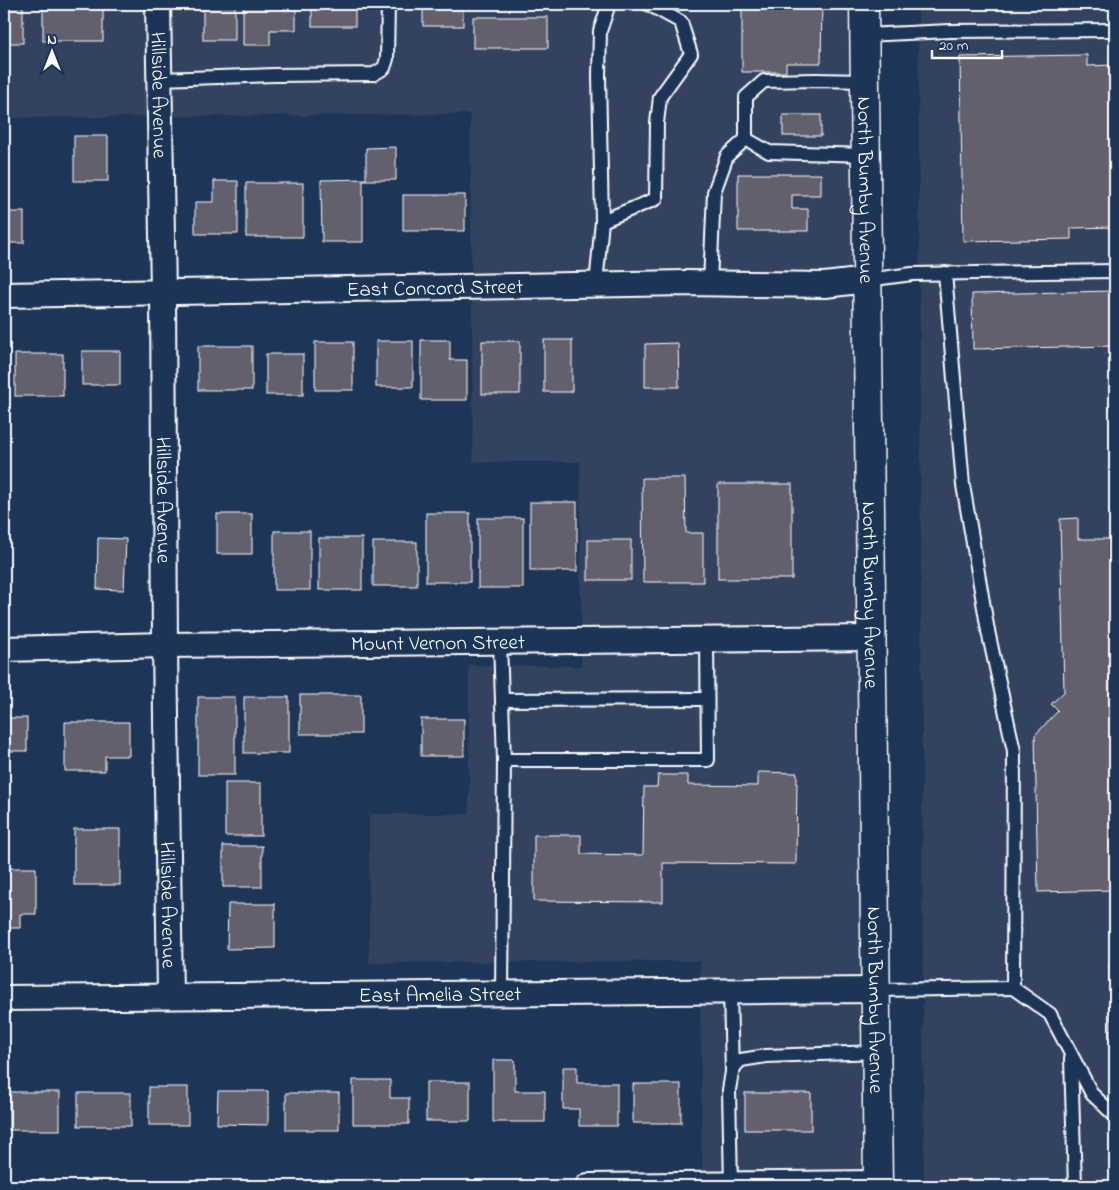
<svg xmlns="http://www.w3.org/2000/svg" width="1119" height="1190" font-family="'Indie Flower',sans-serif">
<rect width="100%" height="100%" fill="#1d3557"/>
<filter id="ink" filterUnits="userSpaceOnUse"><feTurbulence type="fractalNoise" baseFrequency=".02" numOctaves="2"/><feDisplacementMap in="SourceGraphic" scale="10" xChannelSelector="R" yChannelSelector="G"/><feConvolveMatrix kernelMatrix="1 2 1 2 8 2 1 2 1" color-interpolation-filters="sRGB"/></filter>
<g filter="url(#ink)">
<g fill="#32425e">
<path d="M4,4h859l15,1182h-176l-2,-225 -331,2v-149h100v-149l112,1 -1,-204h-107l-3,-348 -466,4z"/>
<path d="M918,4h197v1182h-191z"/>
</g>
<g fill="#63616d" stroke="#fff">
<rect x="4" y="4" width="19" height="39"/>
<rect x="43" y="4" width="60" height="37"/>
<rect x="203" y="4" width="32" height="36"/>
<path d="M243,4h53v26h-26v15h-27z"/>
<rect x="312" y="4" width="43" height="22"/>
<rect x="423" y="4" width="40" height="22"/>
<path d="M742,4h80l-1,59h-35v9h-44z"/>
<rect x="473" y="17" width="75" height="31"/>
<path d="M1087,55v11l28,-1v162l-44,1v11l-108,2 -3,-184z"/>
<rect x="783" y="115" width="38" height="21"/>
<rect x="74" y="136" width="34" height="45"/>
<path d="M396,147v33h-33v62h-41l-1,-62 45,-1v-31z"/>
<path d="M738,174h83v21h-29v14h16v22h-70z"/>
<path d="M214,181h24v53h-43v-32h19z"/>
<rect x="246" y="183" width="57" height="54"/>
<rect x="403" y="195" width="62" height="36"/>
<rect x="4" y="212" width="20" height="31"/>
<path d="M1115,291v55l-142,3 -1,-55z"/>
<path d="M421,340h29v20h17v40h-46z"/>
<rect x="544" y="340" width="28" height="52"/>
<rect x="376" y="341" width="37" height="46"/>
<rect x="482" y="341" width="38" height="53"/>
<rect x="315" y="342" width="38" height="48"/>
<path d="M678,343l1,44h-34v-43z"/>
<rect x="198" y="346" width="54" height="44"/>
<rect x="82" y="351" width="38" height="34"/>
<rect x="15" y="354" width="48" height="42"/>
<rect x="266" y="354" width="37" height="41"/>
<path d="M642,478h43l1,55h17v49h-60z"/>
<rect x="718" y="484" width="74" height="95"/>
<rect x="530" y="502" width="47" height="69"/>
<rect x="426" y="513" width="44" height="69"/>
<rect x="217" y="514" width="35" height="40"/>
<rect x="478" y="518" width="45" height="70"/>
<path d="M1078,518v21h37v351l-77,2 -3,-157 23,-24 -7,-7 13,-12 -4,-173z"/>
<rect x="274" y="531" width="36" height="59"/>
<path d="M98,538l28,1 -2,51 -27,-1z"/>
<rect x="319" y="538" width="43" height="52"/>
<rect x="588" y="540" width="43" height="40"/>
<rect x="373" y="542" width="44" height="44"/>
<rect x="300" y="695" width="61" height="39"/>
<rect x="198" y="697" width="37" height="78"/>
<rect x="244" y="697" width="45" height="56"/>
<rect x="4" y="718" width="23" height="33"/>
<rect x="421" y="719" width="43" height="37"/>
<path d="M65,722h64v34h-24v15h-40z"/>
<path d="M758,772l39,1 -1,91 -133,-1v39l-129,-1v-66h47v19l62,1 1,-68h13l1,-12h30v10l70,1z"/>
<rect x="225" y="783" width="36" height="53"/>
<rect x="74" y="829" width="46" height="56"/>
<rect x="223" y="846" width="39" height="41"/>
<path d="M4,868h32v46h-16v14h-16z"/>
<path d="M228,904h47v44l-48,1z"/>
<path d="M1109,963h6v114h-3z"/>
<path d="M493,1060h22v31h30v31h-52z"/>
<path d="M563,1067h14v16h40v43h-38v-17h-16z"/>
<path d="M353,1080h37v18h19v26h-56z"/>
<rect x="426" y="1082" width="44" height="39"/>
<rect x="633" y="1084" width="48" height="39"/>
<rect x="149" y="1087" width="39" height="38"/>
<path d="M218,1091h50v34l-51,-1z"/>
<rect x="9" y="1092" width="51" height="38"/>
<rect x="78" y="1093" width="53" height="33"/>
<rect x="286" y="1093" width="53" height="37"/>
<rect x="745" y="1093" width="66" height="37"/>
</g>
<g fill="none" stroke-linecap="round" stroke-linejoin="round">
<defs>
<g id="lane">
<path d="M864,35l86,-4 165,-1"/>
<path d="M160,79l114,-4 100,-1 10,-6 3,-9 1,-55"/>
<path d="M865,81l-50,-1 -51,1 -18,16v42l23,13 97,3"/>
<path d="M602,221l54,-22 1,-76 3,-26 31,-43 -10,-32 -33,-18"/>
<path d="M945,273l18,212 25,146 26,120 -1,237 37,26 42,80 23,22"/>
<path d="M867,280l45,-6 203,-3"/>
<path d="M710,284l4,-92 13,-36 19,-17"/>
<path d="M596,285l6,-64 -3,-145 1,-45 9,-27"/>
<path d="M500,642l4,118"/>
<path d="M502,700l205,-1"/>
<path d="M877,990l136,-2"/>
<path d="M730,991l2,81"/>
<path d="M502,993l2,-233h204l-1,-120"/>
<path d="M1071,1059l4,127"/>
<path d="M731,1185l-2,-95 3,-18 4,-7 5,-5 25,-4 111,-4"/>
</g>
<g id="street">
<path id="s1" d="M158,4l5,289 2,352 5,351"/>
<path id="s2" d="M4,295l682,-12 139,2 42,-5"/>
<path id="s3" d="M4,649l161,-4 706,-7"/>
<path id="s4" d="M4,998l873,-8"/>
<path d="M588,1186l290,-3"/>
</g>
<g id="secondary">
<path id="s5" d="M864,4c4,394 10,788 14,1182"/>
</g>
</defs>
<use href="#lane" stroke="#fff" stroke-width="16"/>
<use href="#street" stroke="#fff" stroke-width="28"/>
<use href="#secondary" stroke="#fff" stroke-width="31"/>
<use href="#lane" stroke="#1d3557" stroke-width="12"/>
<use href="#street" stroke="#1d3557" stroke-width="24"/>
<use href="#secondary" stroke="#1d3557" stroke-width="28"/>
</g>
</g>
<g text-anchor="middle" stroke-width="4" stroke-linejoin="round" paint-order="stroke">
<g font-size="21" fill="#fff" stroke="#1d3557">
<text dy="7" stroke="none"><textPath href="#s1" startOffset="91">Hillside Avenue</textPath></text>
<text dy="7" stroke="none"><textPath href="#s5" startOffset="186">North Bumby Avenue</textPath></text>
<text dy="7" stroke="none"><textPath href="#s2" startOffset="431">East Concord Street</textPath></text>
<text dy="7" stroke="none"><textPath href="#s1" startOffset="496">Hillside Avenue</textPath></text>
<text dy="7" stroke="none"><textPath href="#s5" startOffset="591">North Bumby Avenue</textPath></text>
<text dy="7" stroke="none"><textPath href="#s3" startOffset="434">Mount Vernon Street</textPath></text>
<text dy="7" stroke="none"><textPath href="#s1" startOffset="901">Hillside Avenue</textPath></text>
<text dy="7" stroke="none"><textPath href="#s4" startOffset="436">East Amelia Street</textPath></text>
<text dy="7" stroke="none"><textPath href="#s5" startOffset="996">North Bumby Avenue</textPath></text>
</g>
</g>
<rect width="1119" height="1190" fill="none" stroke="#1d3557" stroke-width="20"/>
<rect x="10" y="10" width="1099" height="1170" fill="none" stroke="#fff" stroke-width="2" filter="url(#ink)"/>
<g transform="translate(52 52)" stroke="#1d3557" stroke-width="4" paint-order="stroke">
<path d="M0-4L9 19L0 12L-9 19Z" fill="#ffffff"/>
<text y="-8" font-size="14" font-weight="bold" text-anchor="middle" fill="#ffffff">N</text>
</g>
<path d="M932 50v8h70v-8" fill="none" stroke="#ffffff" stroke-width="2.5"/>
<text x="939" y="50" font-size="15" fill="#ffffff" stroke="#1d3557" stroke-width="4" paint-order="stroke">20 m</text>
</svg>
